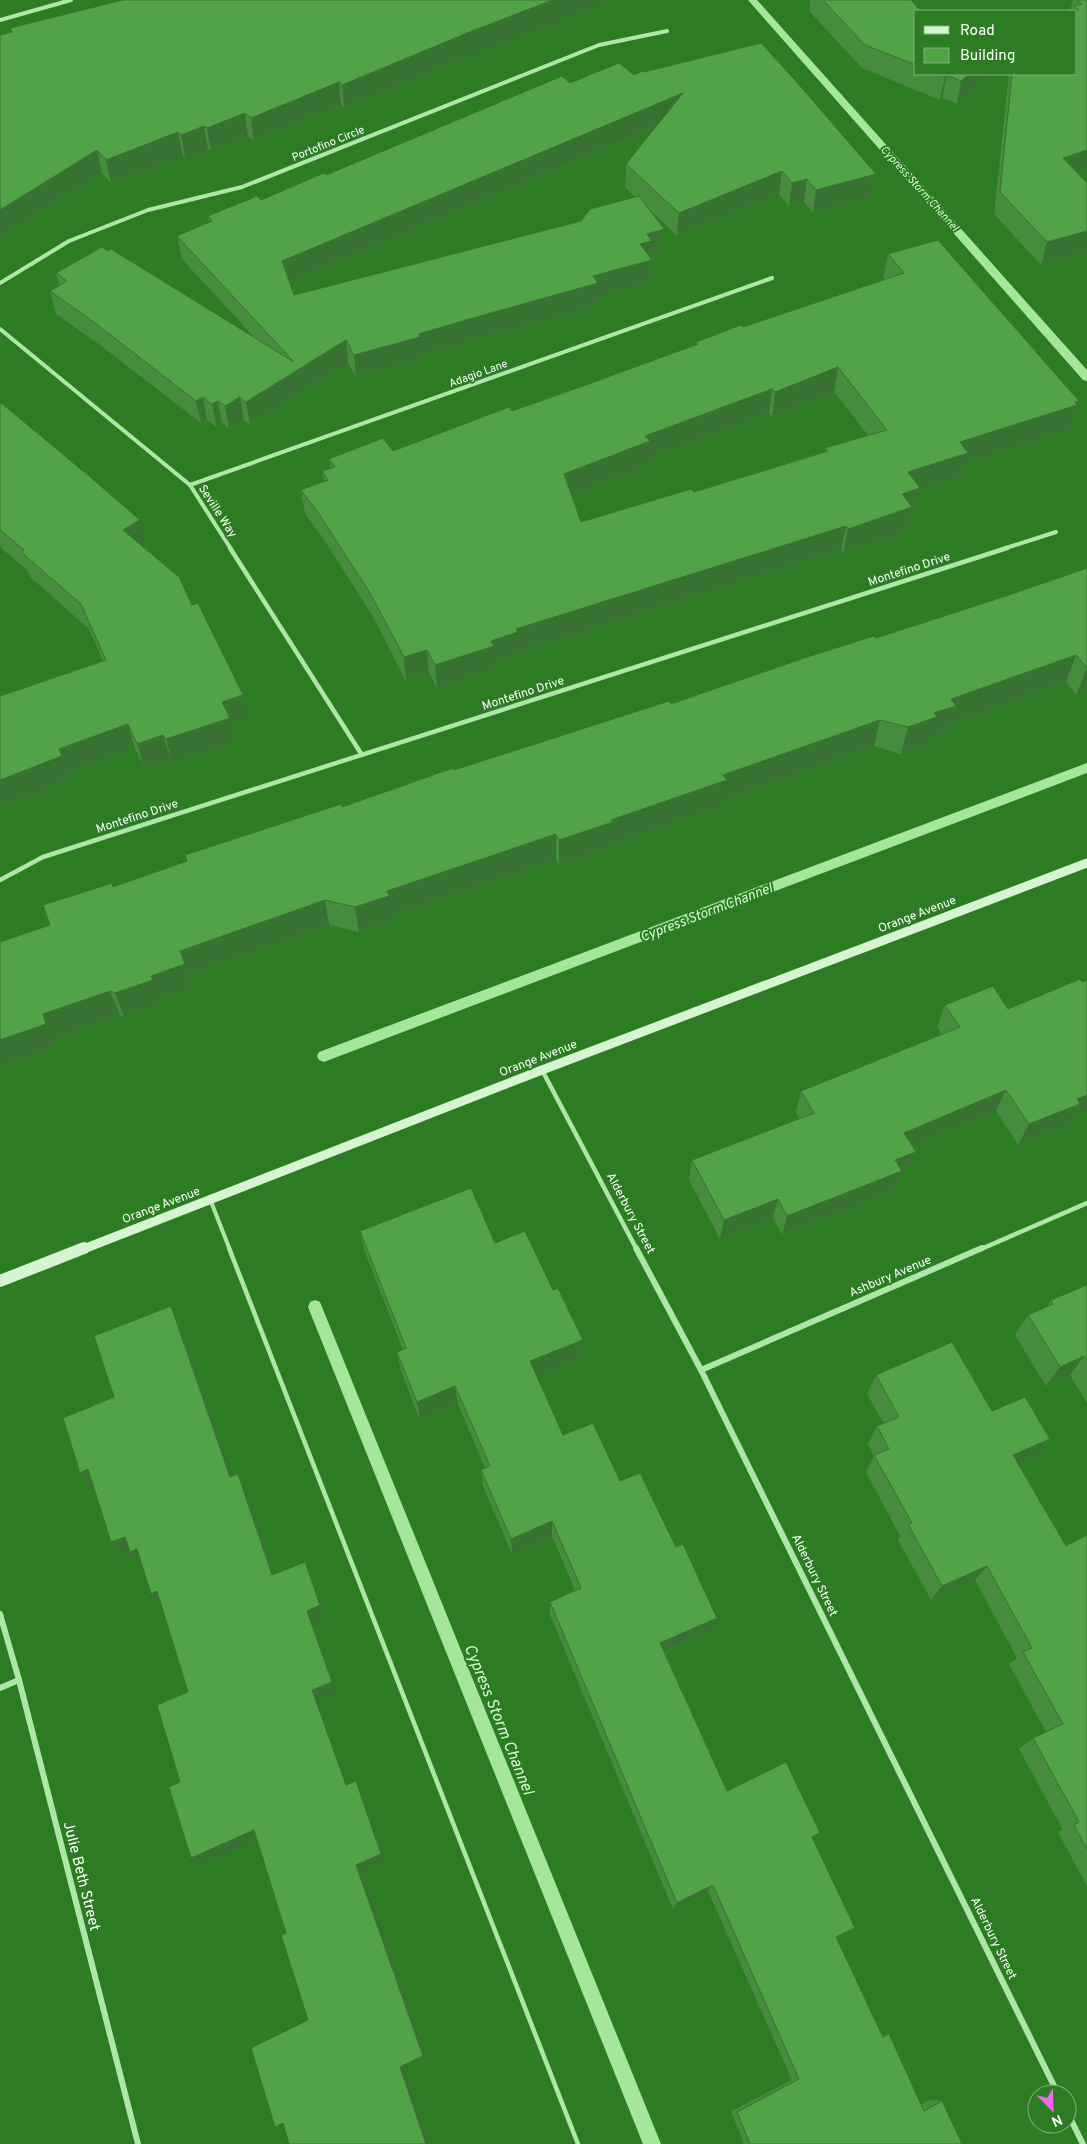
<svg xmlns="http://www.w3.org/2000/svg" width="1087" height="2144" viewBox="0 0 1087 2144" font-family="Overpass,sans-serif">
  <rect width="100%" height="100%" fill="#2d7c24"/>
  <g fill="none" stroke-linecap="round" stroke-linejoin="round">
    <g fill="#a6e69c" fill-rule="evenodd">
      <polygon points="748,0 757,0 1087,370 1087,381 1083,380"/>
      <polygon points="1087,763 1087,773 329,1060 324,1062 319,1060 317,1056 319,1052"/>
      <polygon points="315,1300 320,1302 322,1307 661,2144 643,2144 308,1307 310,1302"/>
    </g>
    <polyline stroke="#afe5a8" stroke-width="4" points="210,1199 230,1250"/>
    <polyline stroke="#afe5a8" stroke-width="4.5" points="229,1248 578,2144"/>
    <g stroke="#afe5a8" stroke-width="4">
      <polyline points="0,20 71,0"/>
      <polyline points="0,283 69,241 148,210 242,187 599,45 667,31"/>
      <polyline points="0,329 190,485 231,549"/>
      <polyline points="190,485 772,278"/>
      <polyline points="1003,549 1056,532"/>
    </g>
    <g stroke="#afe5a8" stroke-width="4.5">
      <polyline points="230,548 362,755"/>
      <polyline points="0,880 43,857 1007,548"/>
      <polyline points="542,1070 637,1250"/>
      <polyline points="979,1250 1087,1203"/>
    </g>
    <g stroke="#afe5a8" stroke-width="6">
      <polyline points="636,1248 701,1370 1058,2094"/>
      <polyline points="701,1370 982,1248"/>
      <polyline points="0,1614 19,1680 138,2144"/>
      <polyline points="0,1688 19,1680"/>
      <polyline points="1067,2112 1083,2144"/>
    </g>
    <polyline stroke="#d5f5d1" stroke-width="9" points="81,1250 542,1070 1087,863"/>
    <polyline stroke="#d5f5d1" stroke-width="12" points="0,1281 84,1248"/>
  </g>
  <g fill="#478b3e" fill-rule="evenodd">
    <polygon points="810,0 911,0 916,11 916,74 990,74 957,104 942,98 940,100 862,68 809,11"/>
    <polygon points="1073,0 1087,0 1078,174 1087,183 1087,252 1041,265 994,214 1009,74 1076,74 1070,11"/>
    <polygon points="10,28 472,55 344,108 341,105 254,141 248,136 211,151 208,149 185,158 183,156 111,183 102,173 0,237 0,35 11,32"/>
    <path d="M 634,75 L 872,197 L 813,213 L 804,202 L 789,206 L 779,194 L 677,236 L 651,211 L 664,229 L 662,252 L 651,255 L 651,259 L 652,260 L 651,283 L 598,298 L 598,306 L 467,342 L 421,356 L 422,359 L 356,377 L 348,363 L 250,424 L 244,420 L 229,429 L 222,423 L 217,427 L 207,420 L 201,423 L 100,345 L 56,314 L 50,291 L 59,285 L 56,273 L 254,337 L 182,259 L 177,236 L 209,222 L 208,216 L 261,200 L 570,83 ZM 656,127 L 626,164 L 625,187 L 635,197 L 581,221 L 294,295 L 290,282 Z"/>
    <path d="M 888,254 L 1079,401 L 1070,430 L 966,463 L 962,477 L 919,491 L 914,512 L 911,513 L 907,532 L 843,553 L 841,550 L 518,652 L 518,655 L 494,663 L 495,669 L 437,688 L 429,673 L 406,681 L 373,617 L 323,538 L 305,514 L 301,490 L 324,481 L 322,471 L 330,469 L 329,459 L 393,451 L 512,411 L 583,386 L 696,345 L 696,342 L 743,327 L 884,280 L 883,279 ZM 834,392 L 868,435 L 825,448 L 825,451 L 694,492 L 581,522 L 572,496 L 648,465 L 649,459 L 769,413 L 772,417 Z"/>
    <polygon points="0,402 146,545 143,547 248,719 231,724 235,742 172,763 170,758 144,767 135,748 68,772 71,779 0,807 0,696 103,661 89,629 30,577 28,571 1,548 0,545"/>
    <polygon points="1087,568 1087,691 1076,695 1066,682 950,724 948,732 931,738 929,744 901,754 874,746 724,800 723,806 611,845 611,847 559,865 556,859 391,916 392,921 359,932 329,925 188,975 192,988 159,999 161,1004 124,1017 120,1015 54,1038 57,1047 0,1067 50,925 113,887 187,862 185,855 342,807 454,770 671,704 1006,596"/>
    <polygon points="945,1005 1073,1117 1069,1125 1018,1145 996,1111 913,1146 916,1152 908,1172 901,1175 894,1191 782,1235 773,1218 720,1239 689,1180 692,1160 800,1119 796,1112 801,1091 942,1035 937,1027"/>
    <polygon points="360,1231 495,1243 553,1290 583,1340 582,1359 537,1377 563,1435 620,1481 676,1547 717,1618 712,1631 665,1652 727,1791 820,1833 813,1839 836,1937 882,2035 889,2034 921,2105 929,2100 942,2101 962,2144 744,2144 731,2111 792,2080 708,1891 673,1909 550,1615 550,1602 575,1590 552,1536 512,1554 483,1486 481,1470 485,1468 458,1404 420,1420 401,1371 397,1352 403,1350 365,1252"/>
    <polygon points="1087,1285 1087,1403 1070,1375 1046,1386 1015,1335 1028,1315 1047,1307 1051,1300"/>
    <polygon points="876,1375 992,1411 1036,1456 1018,1464 1066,1546 1087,1535 1087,1886 1058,1832 1063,1830 1019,1749 1033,1738 1046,1732 1009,1664 1017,1658 975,1580 931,1600 898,1540 900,1536 866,1472 874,1456 868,1444 877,1426 884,1424 867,1394"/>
  </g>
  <g fill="#397132">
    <polygon points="553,0 611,0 472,55 344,108 342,85 472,31"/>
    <polygon points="969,74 990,74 957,104 961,81"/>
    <polygon points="947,75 942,98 940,100 945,77"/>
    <polygon points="339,82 341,105 254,141 251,118"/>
    <polygon points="683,93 681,116 285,284 282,261"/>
    <polygon points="245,113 248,136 211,151 207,128"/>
    <polygon points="204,126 208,149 185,158 181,135"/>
    <polygon points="178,132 183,156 111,183 106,160"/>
    <polygon points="97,150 102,173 0,237 0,210"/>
    <polygon points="1087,150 1087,171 1057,181 1063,158"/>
    <polygon points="782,171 779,194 677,236 679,213"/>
    <polygon points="876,174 872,197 813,213 816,190"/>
    <polygon points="807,179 804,202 789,206 792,183"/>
    <polygon points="664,229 662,252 651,255 651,260 652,260 651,283 598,298 598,306 467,342 421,356 422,359 356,377 354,355 593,276 640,244 647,234"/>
    <polygon points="1087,231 1087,252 1041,265 1047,242"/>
    <polygon points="346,340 348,363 250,424 246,402"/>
    <polygon points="838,367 834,392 772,417 775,392"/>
    <polygon points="772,389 769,413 649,459 648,465 564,499 564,474 645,436"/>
    <polygon points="203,397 207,420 201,423 196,401"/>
    <polygon points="240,397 244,420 229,429 225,406"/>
    <polygon points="218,401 222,423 217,427 212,404"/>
    <polygon points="1079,401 1070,430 966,463 962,477 919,491 914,512 911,513 907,532 843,553 848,529 908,472 960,442"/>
    <polygon points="140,520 146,545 130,555 123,530"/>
    <polygon points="846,526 841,550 518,652 518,655 494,663 495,669 437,688 435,665 516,629"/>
    <polygon points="427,650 429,673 406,681 404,657"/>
    <polygon points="1076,655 1066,682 950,724 948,732 931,738 929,744 901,754 908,727 934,713 951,699"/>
    <polygon points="1087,668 1087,691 1076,695"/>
    <polygon points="243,695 248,719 231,724 235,742 172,763 166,739 222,702"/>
    <polygon points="880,720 874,746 724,800 723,806 611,845 611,847 559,865 559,840 723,775"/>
    <polygon points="128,724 135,748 68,772 71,779 0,807 0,780 59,749"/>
    <polygon points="163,735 170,758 144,767 137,744"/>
    <polygon points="556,834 556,859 391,916 392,921 359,932 355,907 387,891"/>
    <polygon points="325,900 329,925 188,975 192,988 159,999 161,1004 124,1017 115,993 151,976 180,951"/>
    <polygon points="110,991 120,1015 54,1038 57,1047 0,1067 0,1040 43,1014"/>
    <polygon points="1006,1090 996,1111 897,1153 904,1133"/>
    <polygon points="1087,1095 1087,1111 1073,1117 1069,1125 1018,1145 1029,1124 1077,1099"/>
    <polygon points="916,1152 908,1172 901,1175 894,1191 782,1235 787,1216 895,1160"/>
    <polygon points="778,1199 773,1218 720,1239 724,1220"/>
    <polygon points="171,1306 180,1326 239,1494 230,1477"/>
    <polygon points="583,1340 582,1359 530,1380 530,1361"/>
    <polygon points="1084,1356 1070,1375 1046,1386 1060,1367"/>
    <polygon points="455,1386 458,1404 420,1420 417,1402"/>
    <polygon points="1050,1439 1036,1456 1000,1472 1013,1455"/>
    <polygon points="88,1469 100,1486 93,1489 80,1473"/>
    <polygon points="238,1474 246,1491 280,1589 272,1575"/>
    <polygon points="552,1521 552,1536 512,1554 511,1539"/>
    <polygon points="125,1537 137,1549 148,1564 141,1567 131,1554 123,1557 111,1542"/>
    <polygon points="305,1562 311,1576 326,1619 313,1624 338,1693 318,1702 351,1794 346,1785 312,1690"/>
    <polygon points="987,1566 975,1580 931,1600 942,1586"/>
    <polygon points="157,1591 162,1608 151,1594"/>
    <polygon points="717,1618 712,1631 657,1655 660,1643"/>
    <polygon points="356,1781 361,1790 386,1861 362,1871 427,2057 405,2067 431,2144 426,2144 400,2067 356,1865"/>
    <polygon points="254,1830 262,1838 201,1865 191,1858"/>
    <polygon points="820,1833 812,1840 812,1837"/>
    <polygon points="713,1885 708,1891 673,1909 677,1903"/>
    <polygon points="291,2122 283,2126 275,2127 283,2123"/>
    <polygon points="454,2140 455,2144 452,2144 451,2142"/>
  </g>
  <g fill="#52a248" stroke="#397132" fill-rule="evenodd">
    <polygon points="123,0 553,0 472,31 342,85 339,82 251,118 245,113 207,128 204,126 181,135 178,132 106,160 97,150 0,210 0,35 12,32 10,28"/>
    <polygon points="823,0 911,0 918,8 927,11 916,11 916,65 865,45"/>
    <polygon points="1078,0 1087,0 1087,150 1063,158 1087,183 1087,231 1047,242 1000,192 1012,74 1076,74 1076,11 1072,11 1078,10 1074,6 1082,4"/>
    <polygon points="761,43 795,80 876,174 816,190 807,179 792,183 782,171 679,213 626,164 683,93 282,261 294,295 581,221 590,209 639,196 664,229 647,234 652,241 640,244 652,260 593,276 598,283 466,320 419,334 420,337 354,355 346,340 246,402 240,397 225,406 218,401 212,404 203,397 196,401 95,323 50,291 67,281 56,273 102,247 108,251 111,249 294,362 177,236 212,221 208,216 257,196 261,200 324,173 326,175 562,76 570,83 619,63 634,75 643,71 644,72"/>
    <polygon points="937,74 969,74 961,81 947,75 945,77"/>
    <path d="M 938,240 L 1079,401 L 1075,402 L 1077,405 L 960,442 L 968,453 L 908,472 L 920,488 L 902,494 L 912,507 L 848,529 L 846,526 L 516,629 L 518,632 L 491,641 L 494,646 L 435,665 L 427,650 L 404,657 L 370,593 L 319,514 L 301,490 L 328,480 L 322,471 L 335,467 L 329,459 L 383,438 L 393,451 L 509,407 L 512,411 L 583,386 L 698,344 L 696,342 L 741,325 L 743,327 L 904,273 L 888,254 ZM 838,367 L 887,430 L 825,448 L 828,451 L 809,457 L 694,492 L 691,489 L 581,522 L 564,474 L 650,441 L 645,436 L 772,389 L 775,392 Z"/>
    <polygon points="0,402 89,476 140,520 123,530 179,577 192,605 198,603 243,695 222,702 230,718 166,739 163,735 137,744 128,724 59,749 62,756 0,780 0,696 106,660 81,604 21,552 24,550 0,530"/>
    <polygon points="1087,568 1087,668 1076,655 951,699 956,706 934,713 937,717 908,727 880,720 723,775 727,780 611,820 613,822 559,840 556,834 387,891 389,896 355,907 325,900 180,951 185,964 151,976 153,980 115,993 110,991 43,1014 46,1024 0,1040 0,942 50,925 43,905 112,883 113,887 187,861 185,855 341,804 342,807 453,768 454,770 669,701 671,704 807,657 874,636 876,638 1006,596"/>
    <polygon points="1080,979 1082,982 1087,980 1087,1095 1077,1099 1080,1104 1029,1124 1006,1090 904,1133 916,1152 895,1160 902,1171 787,1216 778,1199 724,1220 692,1160 814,1113 801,1091 960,1027 945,1005 993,986 1008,1009"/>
    <polygon points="471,1188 495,1243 525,1231 553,1290 558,1288 583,1340 530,1361 563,1435 593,1423 620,1481 640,1473 676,1547 683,1544 717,1618 660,1643 727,1791 786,1762 820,1833 812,1837 855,1928 836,1937 883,2037 889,2034 924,2111 942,2101 962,2144 750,2144 737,2112 799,2079 713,1885 677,1903 550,1602 581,1588 552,1521 511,1539 481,1470 490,1466 455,1386 417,1402 397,1352 406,1348 360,1231"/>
    <polygon points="1087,1285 1087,1360 1084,1356 1060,1367 1028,1315 1053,1304 1051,1300"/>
    <polygon points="171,1306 230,1477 238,1474 272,1575 305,1562 320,1605 307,1611 332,1682 312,1690 346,1785 356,1781 381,1854 356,1865 423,2056 400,2067 426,2144 289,2144 283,2123 275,2127 251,2048 308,2020 281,1935 286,1933 254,1830 191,1858 169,1787 180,1782 157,1705 188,1692 157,1591 151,1594 137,1549 130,1552 125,1537 111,1542 88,1469 80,1473 63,1418 114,1397 94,1336"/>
    <polygon points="952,1342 992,1411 1025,1397 1050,1439 1013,1455 1066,1546 1087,1535 1087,1849 1074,1825 1079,1822 1033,1738 1063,1724 1023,1652 1032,1648 987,1566 942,1586 908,1524 912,1523 874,1455 889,1449 877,1426 899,1417 876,1375"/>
  </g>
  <g text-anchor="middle" stroke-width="4" stroke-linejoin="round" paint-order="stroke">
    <g font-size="11" fill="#fff" stroke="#2d7c24">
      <text transform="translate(328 143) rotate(-22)" y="4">Portofino Circle</text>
      <text transform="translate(478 373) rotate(-20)" y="4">Adagio Lane</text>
    </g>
    <g font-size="11" font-style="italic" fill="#dcf6d9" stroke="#2d7c24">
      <text transform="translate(920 188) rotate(48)" y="4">Cypress Storm Channel</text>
    </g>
    <g font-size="12" fill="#fff" stroke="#2d7c24">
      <text transform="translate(218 511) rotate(57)" y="4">Seville Way</text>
      <text transform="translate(909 569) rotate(-18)" y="4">Montefino Drive</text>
      <text transform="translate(523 693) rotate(-18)" y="4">Montefino Drive</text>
      <text transform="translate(137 816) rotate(-18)" y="4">Montefino Drive</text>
      <text transform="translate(917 914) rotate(-21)" y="4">Orange Avenue</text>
      <text transform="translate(538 1058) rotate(-21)" y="4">Orange Avenue</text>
      <text transform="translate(161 1205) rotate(-21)" y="4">Orange Avenue</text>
      <text transform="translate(631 1213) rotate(62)" y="4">Alderbury Street</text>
      <text transform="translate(890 1276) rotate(-23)" y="4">Ashbury Avenue</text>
      <text transform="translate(815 1575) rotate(64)" y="4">Alderbury Street</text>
      <text transform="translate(994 1938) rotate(64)" y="4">Alderbury Street</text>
    </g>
    <g font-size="14" font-style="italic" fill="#dcf6d9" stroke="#2d7c24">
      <text transform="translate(706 912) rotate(-21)" y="5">Cypress Storm Channel</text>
    </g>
    <g font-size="15" fill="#fff" stroke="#2d7c24">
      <text transform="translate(82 1876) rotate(76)" y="5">Julie Beth Street</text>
    </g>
    <g font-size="16" font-style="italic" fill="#dcf6d9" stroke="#2d7c24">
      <text transform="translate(500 1719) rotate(68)" y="6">Cypress Storm Channel</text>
    </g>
  </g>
  <rect x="914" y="10" width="162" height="65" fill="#2d7c24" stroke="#81b07c"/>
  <rect x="924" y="26" width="25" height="8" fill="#d5f5d1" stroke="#81b07c"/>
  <text x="960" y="35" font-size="15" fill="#ffffff">Road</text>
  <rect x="924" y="48" width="25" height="15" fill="#52a248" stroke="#81b07c"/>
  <text x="960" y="60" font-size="15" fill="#ffffff">Building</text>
  <g transform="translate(1052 2109) rotate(157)"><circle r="24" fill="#2d7c24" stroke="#81b07c"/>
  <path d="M0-4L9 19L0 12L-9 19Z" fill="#ef6ce9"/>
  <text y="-8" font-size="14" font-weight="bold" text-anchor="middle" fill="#ffffff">N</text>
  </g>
</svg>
